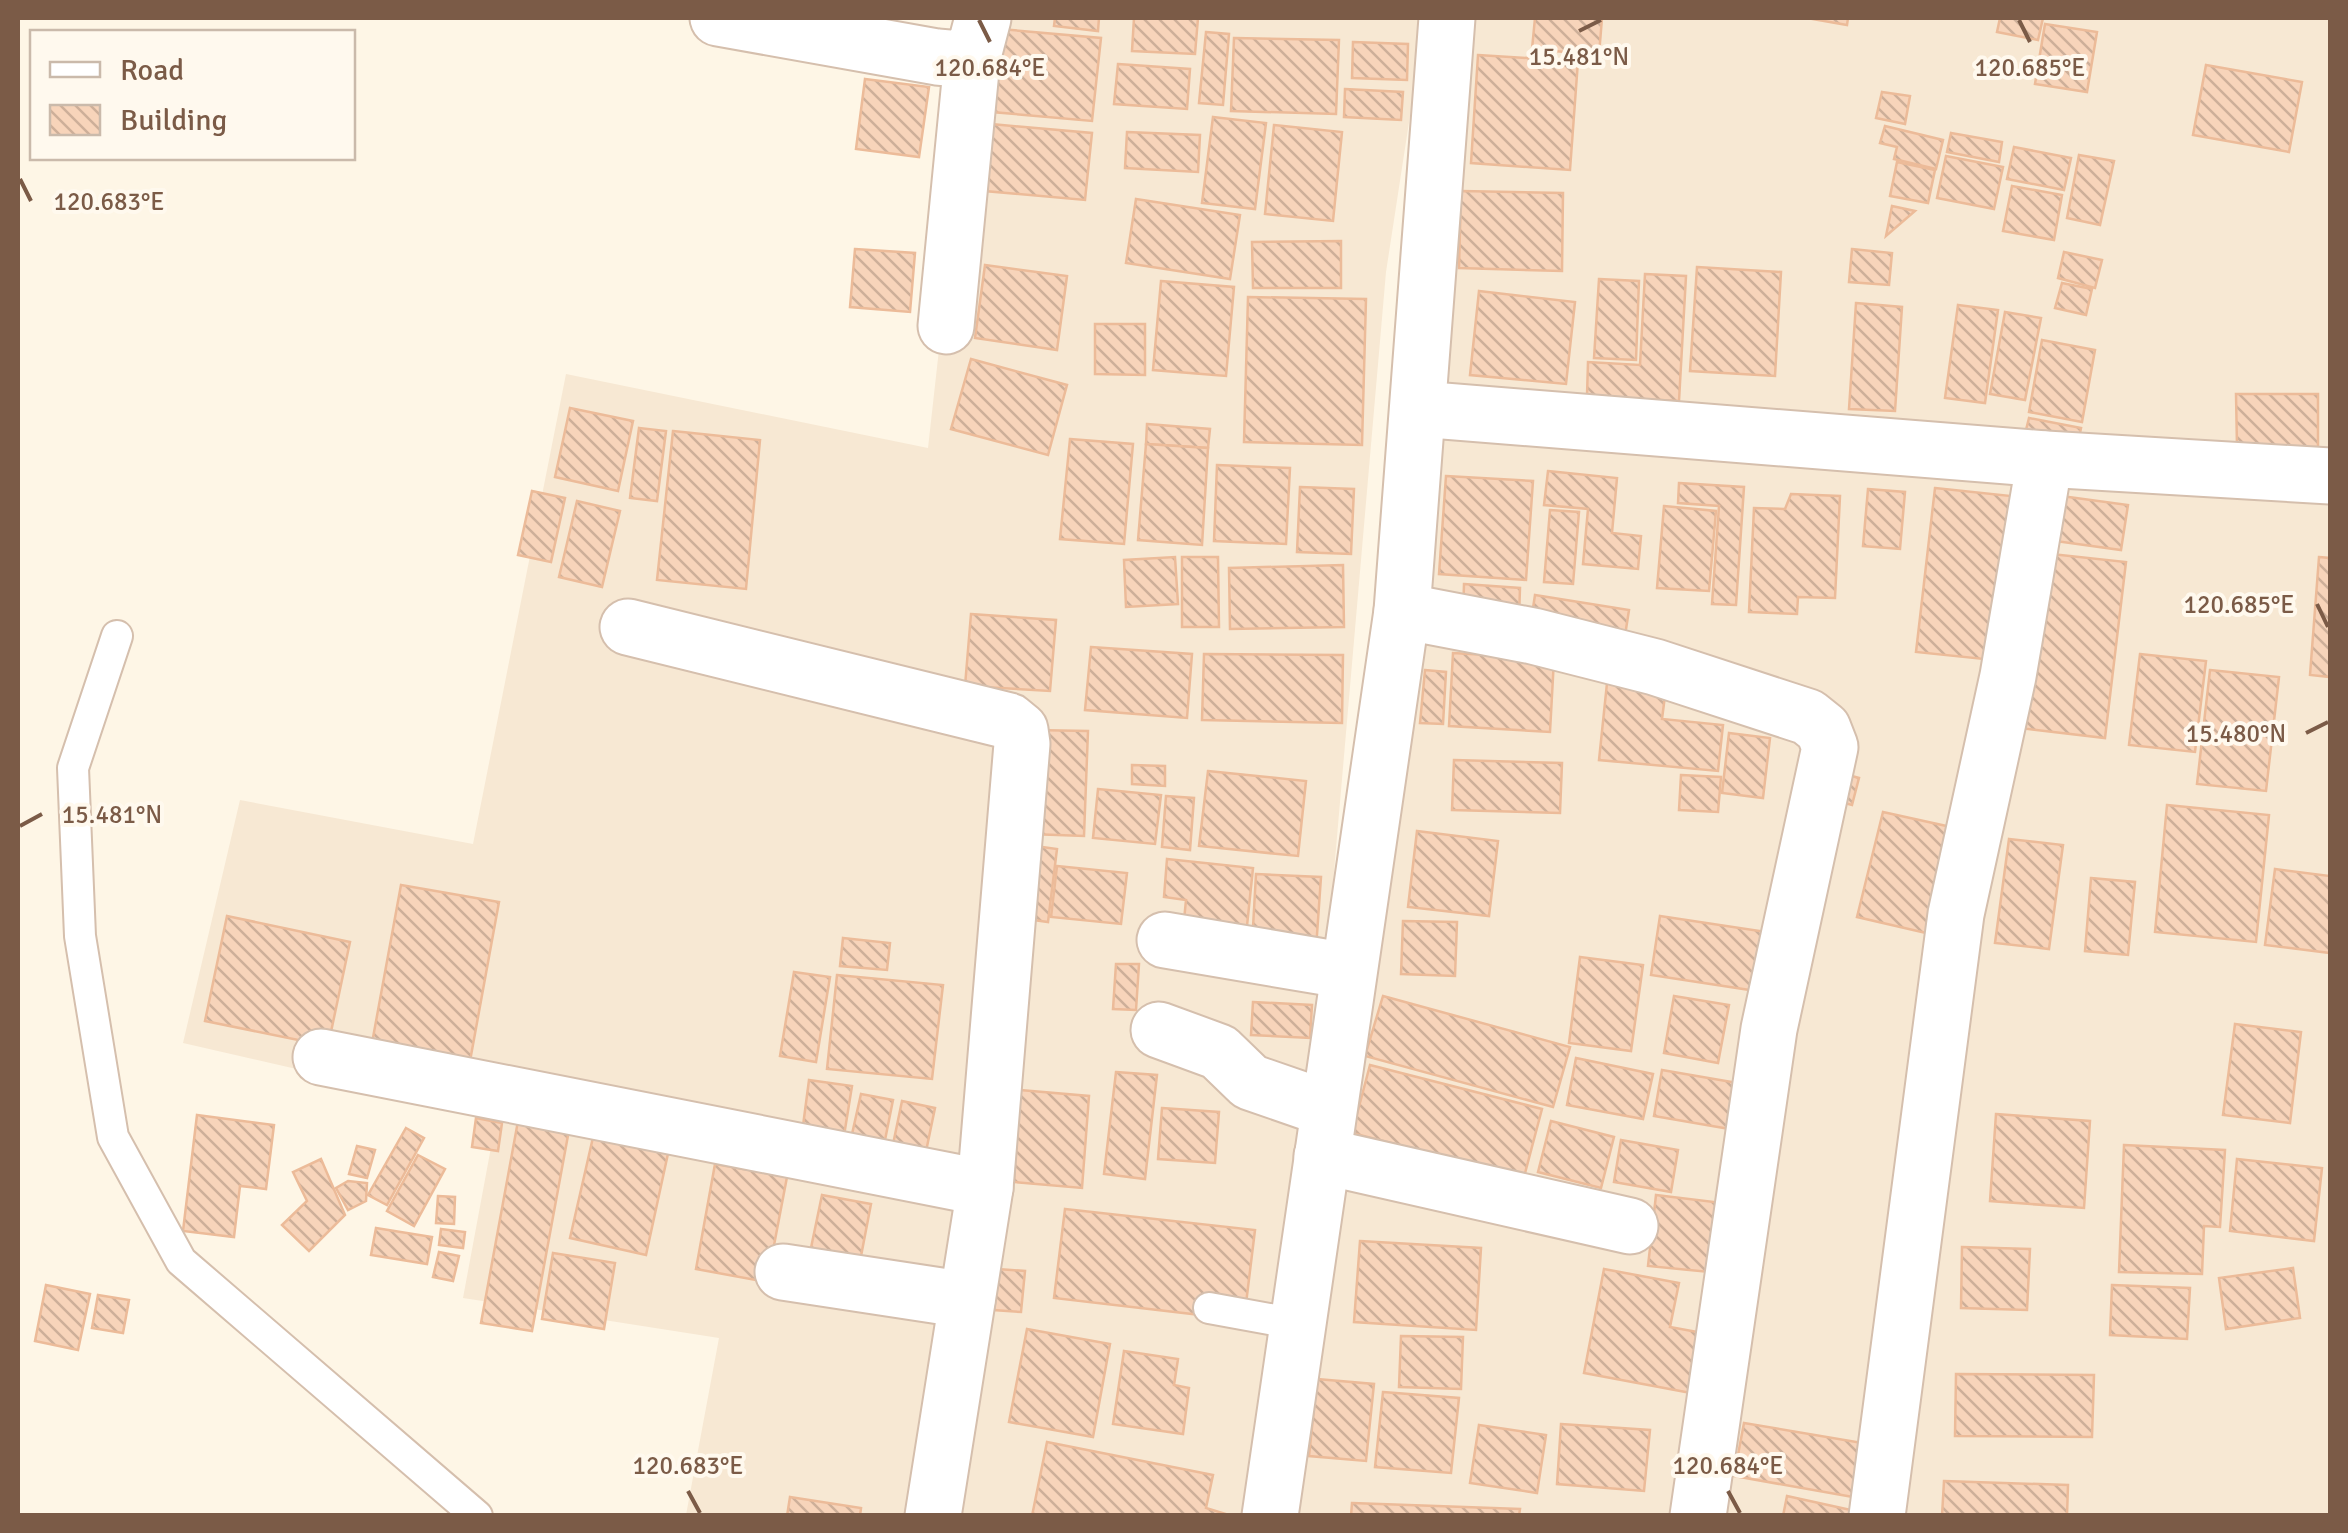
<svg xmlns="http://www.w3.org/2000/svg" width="2348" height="1533" viewBox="0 0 2348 1533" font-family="Signika,sans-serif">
  <defs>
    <pattern id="building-back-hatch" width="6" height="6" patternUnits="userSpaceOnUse" patternTransform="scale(2.5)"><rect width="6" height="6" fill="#f7d4ba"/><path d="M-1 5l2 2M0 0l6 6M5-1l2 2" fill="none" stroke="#cdaf99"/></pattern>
  </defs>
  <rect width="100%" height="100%" fill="#fef6e6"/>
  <g fill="#f7e8d3">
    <polygon points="976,18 1425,18 1386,272 1323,998 1243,1515 686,1515 719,1338 463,1298 497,1115 183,1043 240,800 473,844 566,374 928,448"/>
    <polygon points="1465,18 2330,18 2330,1515 1292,1516"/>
  </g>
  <g fill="url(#building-back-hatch)" stroke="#ecbb99" stroke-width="2.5">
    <polygon points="1055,18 1099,18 1098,31 1054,26"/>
    <polygon points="1134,18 1198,18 1195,54 1132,51"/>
    <polygon points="1535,18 1602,18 1599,55 1532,49"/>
    <polygon points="1807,18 1848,18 1847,25"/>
    <polygon points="2000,18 2043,18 2038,40 1997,32"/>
    <polygon points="2045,24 2097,32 2087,92 2035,84"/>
    <polygon points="1000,29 1101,38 1092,121 992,112"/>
    <polygon points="1206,32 1229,34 1223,105 1199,103"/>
    <polygon points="1234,38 1339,40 1336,114 1231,111"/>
    <polygon points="1353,42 1408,44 1407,80 1352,78"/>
    <polygon points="1478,55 1578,61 1570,170 1471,163"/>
    <polygon points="1118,64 1190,69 1187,109 1114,104"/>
    <polygon points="2206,65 2302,82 2289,152 2193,135"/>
    <polygon points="865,79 929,87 919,157 856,149"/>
    <polygon points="1345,89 1403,92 1401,120 1344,117"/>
    <polygon points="1882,92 1910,96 1905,124 1876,118"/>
    <polygon points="1213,117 1266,123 1255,209 1202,203"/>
    <polygon points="991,124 1092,133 1085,200 985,191"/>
    <polygon points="1274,125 1342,132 1333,221 1265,214"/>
    <polygon points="1885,126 1943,140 1936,169 1894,159 1897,147 1880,143"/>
    <polygon points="1127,132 1200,135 1198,172 1125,168"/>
    <polygon points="1951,133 2002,142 1999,162 1947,152"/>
    <polygon points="2014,147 2071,158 2064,190 2007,179"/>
    <polygon points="2079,155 2114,161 2100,225 2067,218"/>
    <polygon points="1946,156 2003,167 1994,209 1937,198"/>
    <polygon points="1897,162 1935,170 1928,203 1890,196"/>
    <polygon points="2012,186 2062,195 2054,240 2003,231"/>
    <polygon points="1461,191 1563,193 1562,271 1459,268"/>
    <polygon points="1136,199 1240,215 1230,279 1126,263"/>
    <polygon points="1892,206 1915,211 1886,236"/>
    <polygon points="1341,241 1341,288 1253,288 1252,242"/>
    <polygon points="855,249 915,253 910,312 850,307"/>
    <polygon points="1852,249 1892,253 1889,285 1849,282"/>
    <polygon points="2064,252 2102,260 2095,288 2058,278"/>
    <polygon points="985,265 1067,276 1057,350 975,338"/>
    <polygon points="1697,267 1781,272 1775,376 1690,371"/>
    <polygon points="1645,274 1686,276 1679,401 1587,396 1588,362 1640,365"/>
    <polygon points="1599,279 1639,281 1636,360 1594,358"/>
    <polygon points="1161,281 1234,287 1226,376 1153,370"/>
    <polygon points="2062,283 2092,289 2086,315 2055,308"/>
    <polygon points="1479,291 1575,302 1566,384 1470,375"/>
    <polygon points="1248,297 1366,299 1362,445 1244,442"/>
    <polygon points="1856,303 1902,307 1895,411 1849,409"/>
    <polygon points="1958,305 1998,310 1985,403 1945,398"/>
    <polygon points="2005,312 2041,318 2025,400 1990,394"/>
    <polygon points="1095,324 1145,324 1145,375 1095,374"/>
    <polygon points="2042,340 2095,350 2082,422 2029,412"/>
    <polygon points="971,359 1067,385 1048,455 951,429"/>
    <polygon points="2236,394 2318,394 2318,447 2237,447"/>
    <polygon points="570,408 633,421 618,491 555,477"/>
    <polygon points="2029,418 2081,428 2077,448 2024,438"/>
    <polygon points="1147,424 1210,429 1208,448 1146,444"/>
    <polygon points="639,428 666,431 657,501 630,498"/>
    <polygon points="673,431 760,440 746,589 657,580"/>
    <polygon points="1070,439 1133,444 1124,544 1060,539"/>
    <polygon points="1146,444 1208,448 1202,545 1138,540"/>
    <polygon points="1217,465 1290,468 1286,544 1214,541"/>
    <polygon points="1548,471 1617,478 1612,533 1641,536 1638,569 1583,564 1588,509 1544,505"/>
    <polygon points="1446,476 1533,481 1526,580 1439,574"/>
    <polygon points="1679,483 1744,487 1736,605 1712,604 1719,506 1678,503"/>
    <polygon points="1300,487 1354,489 1351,554 1297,552"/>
    <polygon points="1935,488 2011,496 1993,660 1916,652"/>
    <polygon points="1868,489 1905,492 1900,549 1863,546"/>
    <polygon points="532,491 565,498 551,562 518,555"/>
    <polygon points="1791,494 1840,496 1835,598 1798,597 1797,614 1749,612 1754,508 1785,509"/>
    <polygon points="2054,495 2128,505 2121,550 2048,540"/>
    <polygon points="577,501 620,511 602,587 559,577"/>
    <polygon points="1664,506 1716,511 1709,591 1657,588"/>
    <polygon points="1550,510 1579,512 1573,584 1544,582"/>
    <polygon points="2042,553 2126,562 2105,738 2020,728"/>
    <polygon points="1175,557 1178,604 1126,607 1124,560"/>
    <polygon points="1182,557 1218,557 1219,627 1182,627"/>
    <polygon points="2319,557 2330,558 2330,677 2310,675"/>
    <polygon points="1343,565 1344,627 1230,629 1229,568"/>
    <polygon points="1464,584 1520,588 1519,618 1463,615"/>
    <polygon points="1535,595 1629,610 1624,642 1530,628"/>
    <polygon points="971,614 1056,620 1050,691 965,686"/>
    <polygon points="1091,647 1192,654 1187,718 1085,710"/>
    <polygon points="1453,653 1554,659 1550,732 1449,726"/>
    <polygon points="1204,654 1343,655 1342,723 1202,720"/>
    <polygon points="2140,654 2206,661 2195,752 2129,745"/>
    <polygon points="1425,670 1446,672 1443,724 1420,723"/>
    <polygon points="2210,670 2279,677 2266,791 2197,784"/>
    <polygon points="1607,683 1666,688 1662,719 1723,725 1718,771 1599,760"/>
    <polygon points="1034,730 1088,731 1084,836 1030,834"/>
    <polygon points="1729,733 1770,738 1763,798 1722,793"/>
    <polygon points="1454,760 1562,763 1560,813 1452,810"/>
    <polygon points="1132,765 1165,766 1165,786 1132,784"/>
    <polygon points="1208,771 1306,781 1298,856 1199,846"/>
    <polygon points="1837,772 1859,778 1852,805 1830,799"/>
    <polygon points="1681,775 1721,777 1718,812 1679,810"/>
    <polygon points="1098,789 1161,795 1155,844 1093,838"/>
    <polygon points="1166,796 1194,798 1190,850 1162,847"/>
    <polygon points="2167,805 2269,815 2256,942 2155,932"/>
    <polygon points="1883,812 1951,827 1926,933 1857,917"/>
    <polygon points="1417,831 1498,841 1489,916 1408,907"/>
    <polygon points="2009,839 2063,845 2049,949 1995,943"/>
    <polygon points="1028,845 1057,849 1048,922 1019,918"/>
    <polygon points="1167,859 1253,868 1247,926 1184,920 1186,900 1164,897"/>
    <polygon points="1057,866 1127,873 1121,924 1051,917"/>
    <polygon points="2275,869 2330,876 2330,953 2265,945"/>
    <polygon points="1256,874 1321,877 1316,949 1252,945"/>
    <polygon points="2091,878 2135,882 2128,955 2085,951"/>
    <polygon points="401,885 499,902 468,1072 370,1054"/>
    <polygon points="227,916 350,942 328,1046 205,1021"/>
    <polygon points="1660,916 1773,933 1763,992 1651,975"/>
    <polygon points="1403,921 1457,922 1455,976 1401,974"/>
    <polygon points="843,938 890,943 887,970 840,966"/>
    <polygon points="1580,957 1643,965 1631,1051 1569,1043"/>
    <polygon points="1116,964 1139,964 1136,1010 1113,1009"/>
    <polygon points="794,972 830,977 816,1062 780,1056"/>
    <polygon points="837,975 943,985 932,1079 827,1069"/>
    <polygon points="1383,996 1570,1047 1553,1107 1365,1056"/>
    <polygon points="1674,996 1729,1005 1718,1063 1664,1053"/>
    <polygon points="1253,1002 1312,1005 1310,1038 1251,1035"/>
    <polygon points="2235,1024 2301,1032 2290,1123 2223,1115"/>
    <polygon points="1576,1058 1653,1074 1643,1119 1567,1105"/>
    <polygon points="1370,1065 1542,1109 1524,1177 1352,1133"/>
    <polygon points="1662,1070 1755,1086 1747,1132 1654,1116"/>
    <polygon points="1116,1072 1157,1075 1145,1179 1104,1174"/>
    <polygon points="809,1080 852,1086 842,1148 801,1141"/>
    <polygon points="1020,1090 1089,1096 1082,1188 1014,1182"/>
    <polygon points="861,1094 893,1100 883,1150 850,1143"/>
    <polygon points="902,1101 935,1108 924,1161 891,1154"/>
    <polygon points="1162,1108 1219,1112 1215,1163 1158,1159"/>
    <polygon points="1996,1114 2090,1121 2084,1208 1990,1201"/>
    <polygon points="197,1115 274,1125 266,1189 240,1186 234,1237 183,1231"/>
    <polygon points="476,1118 502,1123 498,1151 472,1147"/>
    <polygon points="518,1121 569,1130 532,1331 481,1323"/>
    <polygon points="1551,1121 1614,1137 1601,1188 1538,1172"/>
    <polygon points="406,1128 424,1138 387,1205 368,1195"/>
    <polygon points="594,1133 669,1149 646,1255 570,1238"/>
    <polygon points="1621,1140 1678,1150 1671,1192 1614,1182"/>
    <polygon points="2124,1145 2225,1150 2220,1227 2204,1226 2202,1274 2119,1272"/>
    <polygon points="357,1146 375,1150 367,1178 349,1174"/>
    <polygon points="418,1155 445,1169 414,1226 387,1211"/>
    <polygon points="321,1159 345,1215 309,1251 282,1225 307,1201 293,1172"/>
    <polygon points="2237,1159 2322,1168 2314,1241 2230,1231"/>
    <polygon points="715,1164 787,1177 767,1282 696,1269"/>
    <polygon points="348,1181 367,1183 366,1201 348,1210 336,1188"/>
    <polygon points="822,1195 871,1204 857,1277 807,1267"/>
    <polygon points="1656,1195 1739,1205 1730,1274 1648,1266"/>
    <polygon points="438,1196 455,1197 454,1224 436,1223"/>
    <polygon points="1065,1209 1255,1230 1244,1320 1054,1298"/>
    <polygon points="376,1228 432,1237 427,1264 371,1255"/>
    <polygon points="441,1229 465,1232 463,1248 439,1245"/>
    <polygon points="1360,1241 1481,1248 1476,1330 1354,1322"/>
    <polygon points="1962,1247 2030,1249 2027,1310 1961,1308"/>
    <polygon points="439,1252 459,1256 453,1281 433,1277"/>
    <polygon points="553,1253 615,1263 604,1329 542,1319"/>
    <polygon points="984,1268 1025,1271 1021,1312 979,1309"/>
    <polygon points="2293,1268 2300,1318 2226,1329 2219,1278"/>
    <polygon points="1604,1269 1679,1283 1670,1327 1719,1336 1707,1396 1584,1373"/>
    <polygon points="46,1285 90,1294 78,1350 35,1341"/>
    <polygon points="2112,1285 2190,1288 2187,1339 2110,1335"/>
    <polygon points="98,1295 129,1300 123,1333 92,1328"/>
    <polygon points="1027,1329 1110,1344 1093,1437 1009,1422"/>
    <polygon points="1401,1336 1463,1337 1461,1389 1399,1387"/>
    <polygon points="1124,1351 1178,1359 1174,1385 1189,1388 1183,1434 1113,1424"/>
    <polygon points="1956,1374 2094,1375 2092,1437 1955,1436"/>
    <polygon points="1317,1379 1374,1384 1366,1461 1309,1456"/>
    <polygon points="1383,1392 1459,1398 1451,1473 1375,1467"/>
    <polygon points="1744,1423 1880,1446 1870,1500 1734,1476"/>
    <polygon points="1561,1424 1650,1430 1644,1491 1557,1484"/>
    <polygon points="1479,1425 1546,1435 1537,1493 1470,1483"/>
    <polygon points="1047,1442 1213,1475 1206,1508 1232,1516 1032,1516"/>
    <polygon points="1944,1481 2068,1485 2067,1516 1942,1516"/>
    <polygon points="1787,1496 1869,1514 1783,1516"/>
    <polygon points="790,1497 861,1508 860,1516 787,1516"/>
    <polygon points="1352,1503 1520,1509 1519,1516 1351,1516"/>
  </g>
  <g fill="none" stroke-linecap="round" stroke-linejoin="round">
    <defs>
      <g id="service">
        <polyline points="117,636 73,768 80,936 113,1137 181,1261 477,1516"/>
        <polyline points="1209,1308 1297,1324"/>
      </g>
      <g id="minor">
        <polyline points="718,18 937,57 972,60 983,18"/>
        <polyline points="946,326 972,60"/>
        <polyline points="1419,409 2045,459 2330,476"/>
        <polyline points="1402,611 1533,636 1655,667 1808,717 1823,729 1830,747 1769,1029 1698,1516"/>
        <polyline points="628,627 1009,721 1020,730 1022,744 985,1188 933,1516"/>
        <polyline points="1165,940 1348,971"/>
        <polyline points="1159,1030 1219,1052 1250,1082 1328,1109"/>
        <polyline points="321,1057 985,1188"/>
        <polyline points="1322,1156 1630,1226"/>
        <polyline points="783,1272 967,1300"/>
        <polyline points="1877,1516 1956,914 2008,676 2045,459"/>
      </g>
      <polyline id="tertiary" points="1270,1516 1402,611 1447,18"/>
    </defs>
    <use href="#service" stroke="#d5bfad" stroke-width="34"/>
    <use href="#minor" stroke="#d5bfad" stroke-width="59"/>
    <use href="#tertiary" stroke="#d5bfad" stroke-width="59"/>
    <use href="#service" stroke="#fff" stroke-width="30"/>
    <use href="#minor" stroke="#fff" stroke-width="55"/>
    <use href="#tertiary" stroke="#fff" stroke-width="55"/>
  </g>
  <path fill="none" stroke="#7b5b47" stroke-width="4" d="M 979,20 L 990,42M 2019,20 L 2030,42M 1579,31 L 1601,20M 20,179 L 31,201M 2317,604 L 2328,627M 2306,733 L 2328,722M 20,826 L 42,814M 688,1491 L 700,1513M 1728,1491 L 1740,1513"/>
  <g font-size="25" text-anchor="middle" fill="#7b5b47" stroke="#fff9ee" stroke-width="8" stroke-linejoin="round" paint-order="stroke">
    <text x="1579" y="65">15.481°N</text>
    <text x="990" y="76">120.684°E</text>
    <text x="2030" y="76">120.685°E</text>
    <text x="109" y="210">120.683°E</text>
    <text x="2239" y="613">120.685°E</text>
    <text x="2236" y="742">15.480°N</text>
    <text x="112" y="823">15.481°N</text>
    <text x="688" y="1474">120.683°E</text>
    <text x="1728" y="1474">120.684°E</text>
  </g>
  <rect width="2348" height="1533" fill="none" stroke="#7b5b47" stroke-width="40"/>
  <rect x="30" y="30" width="325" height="130" fill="#fff9ee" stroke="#cabaab" stroke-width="2.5"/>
  <rect x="50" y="62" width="50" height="15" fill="#ffffff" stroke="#cabaab" stroke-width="2.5"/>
  <text x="120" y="80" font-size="30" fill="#7b5b47">Road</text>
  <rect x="50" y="105" width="50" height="30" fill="url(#building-back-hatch)" stroke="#cabaab" stroke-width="2.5"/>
  <text x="120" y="130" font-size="30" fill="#7b5b47">Building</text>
</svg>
